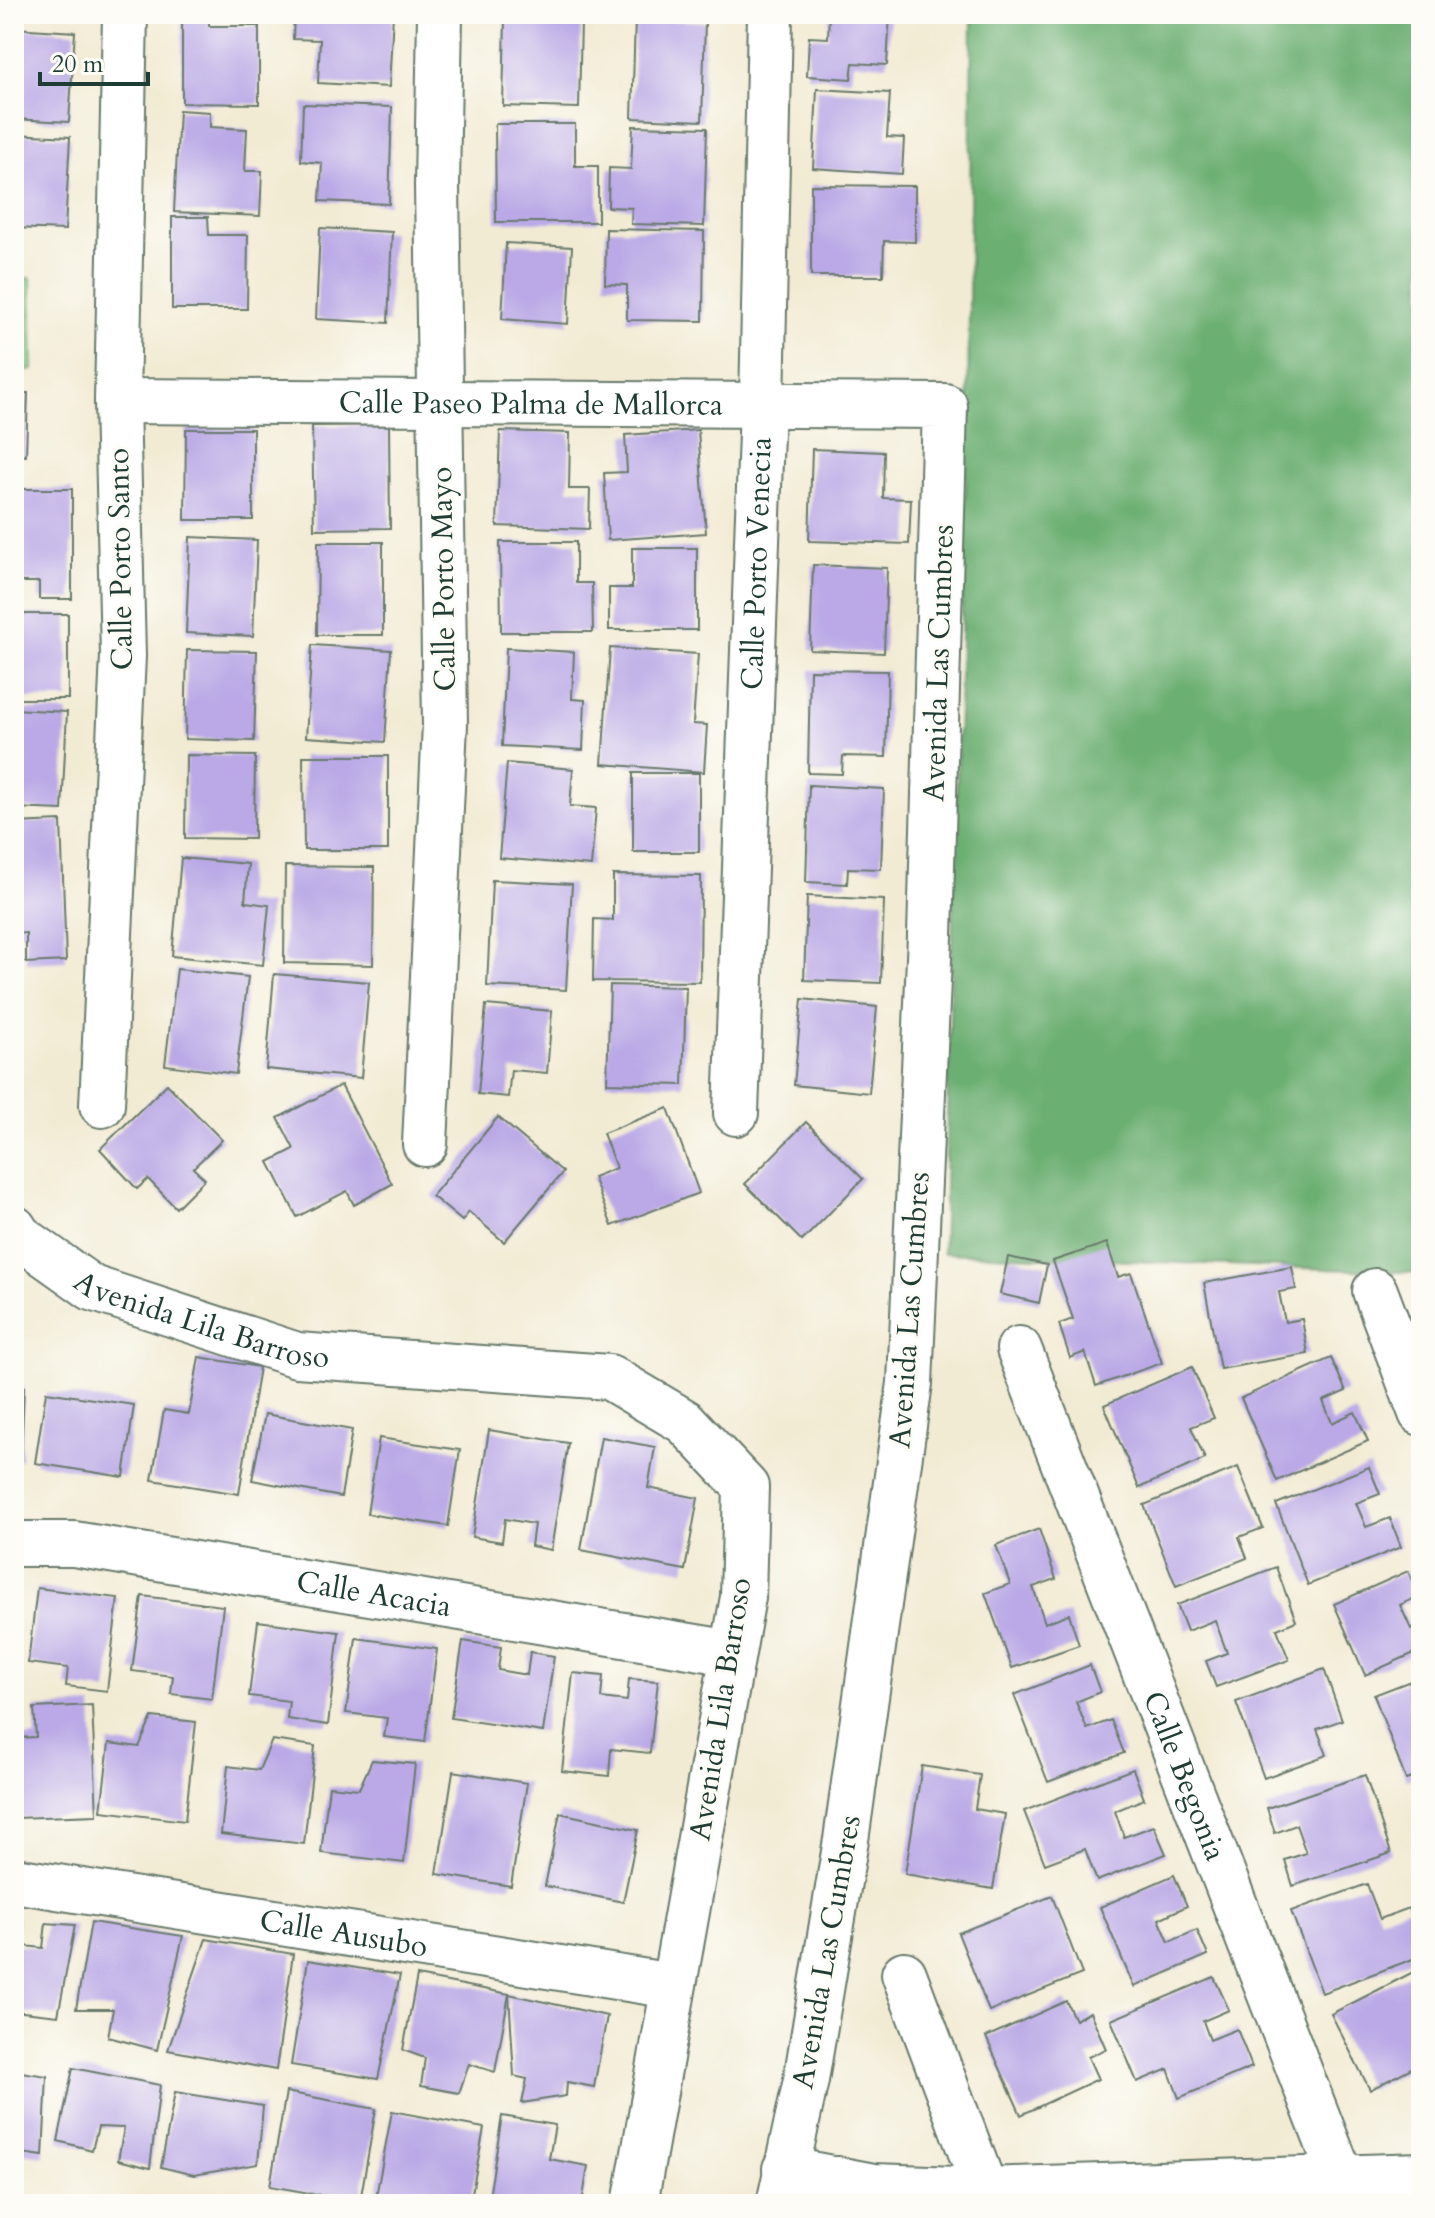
<svg xmlns="http://www.w3.org/2000/svg" width="1435" height="2218" viewBox="0 0 1435 2218" font-family="Cardo,serif">
  <rect width="100%" height="100%" fill="#fdfcf7"/>
  <filter id="ink" filterUnits="userSpaceOnUse"><feTurbulence type="fractalNoise" baseFrequency=".0125" numOctaves="2"/><feDisplacementMap in="SourceGraphic" scale="16" xChannelSelector="R" yChannelSelector="G"/><feConvolveMatrix kernelMatrix="1 2 1 2 8 2 1 2 1" color-interpolation-filters="sRGB"/></filter>
  <filter id="wash" filterUnits="userSpaceOnUse"><feTurbulence type="fractalNoise" baseFrequency=".006" numOctaves="4" result="noise"/><feDisplacementMap in="SourceGraphic" scale="32" xChannelSelector="R" yChannelSelector="G"/><feGaussianBlur stdDeviation="1.8" result="paint"/><feColorMatrix in="noise" values="0 0 0 0 0 0 0 0 0 0 0 0 0 0 0 0 0 1.4 0 .05"/><feComposite in="paint" operator="in"/></filter>
  <g filter="url(#wash)">
    <rect width="100%" height="100%" fill="#f2ebd4"/>
    <polygon fill="#86cb85" stroke="#52845c" stroke-width="2" points="14,278 31,278 33,370 14,370"/>
    <polygon fill="#6caf72" stroke="#467653" stroke-width="2" points="972,14 1421,14 1421,1273 943,1253 968,405"/>
    <g id="blocks">
      <g fill="#baa9e6">
        <polygon points="182,14 209,14 209,26 259,26 259,104 182,103"/>
        <polygon points="294,14 393,14 389,87 318,83 320,40 293,39"/>
        <polygon points="829,14 890,14 887,65 853,63 851,79 807,76 809,37 828,38"/>
        <polygon points="505,18 581,21 579,108 503,106"/>
        <polygon points="635,19 705,22 702,121 632,118"/>
        <polygon points="14,28 75,32 69,122 14,119"/>
        <polygon points="817,89 890,93 887,137 904,138 902,174 813,168"/>
        <polygon points="303,104 392,107 389,204 320,201 322,163 301,161"/>
        <polygon points="179,110 210,112 210,127 247,129 245,171 262,171 260,216 174,212"/>
        <polygon points="495,124 575,124 575,166 598,166 598,222 496,222"/>
        <polygon points="633,126 707,128 704,226 631,224 632,208 608,207 609,168 631,169"/>
        <polygon points="14,134 70,137 65,230 14,228"/>
        <polygon points="811,185 915,186 915,242 884,241 883,276 811,276"/>
        <polygon points="172,217 208,217 209,235 248,235 247,309 172,309"/>
        <polygon points="320,228 392,232 388,323 316,319"/>
        <polygon points="606,229 704,231 703,321 627,320 627,285 605,284"/>
        <polygon points="506,243 572,247 568,324 502,319"/>
        <polygon points="14,393 28,393 26,456 14,455"/>
        <polygon points="389,425 390,528 314,529 312,426"/>
        <polygon points="186,429 253,429 253,520 185,520"/>
        <polygon points="698,430 706,533 608,540 604,473 627,472 625,435"/>
        <polygon points="500,431 570,433 569,489 590,489 589,529 497,526"/>
        <polygon points="812,449 884,452 883,498 911,499 909,544 809,541"/>
        <polygon points="14,489 72,489 72,599 39,599 39,582 14,582"/>
        <polygon points="190,537 257,540 253,636 186,633"/>
        <polygon points="318,542 383,542 383,635 317,635"/>
        <polygon points="500,542 576,542 576,583 592,583 593,632 501,632"/>
        <polygon points="632,548 697,548 697,630 609,630 609,588 632,588"/>
        <polygon points="813,565 887,568 884,653 810,650"/>
        <rect x="14" y="614" width="54" height="85"/>
        <polygon points="312,645 391,650 385,742 306,737"/>
        <polygon points="506,648 574,652 572,699 585,700 583,750 502,746"/>
        <polygon points="610,648 698,654 693,724 707,725 704,772 602,764"/>
        <polygon points="187,650 257,651 254,741 185,739"/>
        <polygon points="810,670 888,671 886,757 843,756 842,774 808,773"/>
        <polygon points="14,709 67,712 62,810 14,808"/>
        <polygon points="186,755 255,756 254,839 185,838"/>
        <polygon points="303,756 388,756 388,850 304,850"/>
        <polygon points="507,763 573,769 570,806 596,808 591,866 499,858"/>
        <rect x="633" y="773" width="66" height="79"/>
        <polygon points="809,785 884,789 881,869 848,868 847,884 806,882"/>
        <polygon points="61,821 66,961 26,963 26,933 14,934 14,823"/>
        <polygon points="181,858 248,864 245,902 269,905 263,965 172,956"/>
        <polygon points="285,866 374,867 373,965 284,963"/>
        <polygon points="613,875 701,876 700,982 593,981 594,919 613,920"/>
        <polygon points="492,880 572,884 566,990 487,986"/>
        <polygon points="807,896 884,900 881,983 804,980"/>
        <polygon points="177,969 248,977 236,1074 165,1065"/>
        <polygon points="274,974 369,982 361,1078 266,1069"/>
        <polygon points="610,985 686,987 683,1085 607,1083"/>
        <polygon points="802,999 877,1007 869,1093 794,1085"/>
        <polygon points="486,1005 552,1011 547,1073 511,1070 508,1097 478,1094"/>
        <polygon points="167,1084 222,1140 193,1168 205,1179 176,1208 148,1179 137,1189 100,1149"/>
        <polygon points="341,1085 392,1184 354,1205 347,1191 297,1217 269,1162 294,1149 278,1118"/>
        <polygon points="668,1108 699,1193 612,1226 593,1177 616,1168 603,1133"/>
        <polygon points="498,1117 563,1172 504,1242 469,1212 462,1221 432,1196"/>
        <polygon points="806,1122 863,1179 802,1241 745,1184"/>
        <polygon points="1107,1243 1118,1277 1131,1273 1162,1363 1096,1386 1085,1352 1070,1358 1059,1324 1073,1319 1053,1261"/>
        <polygon points="1008,1257 1047,1265 1039,1303 1000,1294"/>
        <polygon points="1292,1267 1296,1289 1279,1292 1285,1322 1302,1319 1308,1354 1220,1369 1204,1283"/>
        <polygon points="199,1357 259,1367 239,1494 152,1480 164,1410 189,1414"/>
        <polygon points="1331,1358 1346,1391 1323,1401 1332,1423 1355,1412 1368,1441 1277,1481 1241,1398"/>
        <polygon points="1192,1367 1214,1418 1191,1427 1205,1459 1139,1488 1104,1405"/>
        <polygon points="14,1386 24,1386 21,1460 14,1460"/>
        <polygon points="46,1392 134,1405 124,1477 35,1463"/>
        <polygon points="265,1414 352,1430 341,1497 252,1480"/>
        <polygon points="489,1430 568,1443 551,1550 531,1546 534,1524 505,1519 502,1542 472,1537"/>
        <polygon points="601,1437 655,1447 648,1488 698,1498 685,1570 581,1550"/>
        <polygon points="379,1438 460,1450 448,1526 367,1514"/>
        <polygon points="1238,1467 1263,1528 1239,1537 1247,1558 1176,1586 1144,1505"/>
        <polygon points="1369,1467 1380,1494 1356,1503 1366,1527 1390,1518 1401,1547 1308,1585 1276,1504"/>
        <polygon points="1039,1529 1056,1579 1033,1587 1045,1623 1069,1614 1079,1645 1012,1668 985,1593 1010,1584 996,1545"/>
        <polygon points="1276,1567 1296,1621 1277,1629 1289,1660 1216,1687 1206,1661 1227,1653 1215,1620 1187,1631 1177,1605"/>
        <polygon points="1408,1571 1419,1596 1400,1605 1411,1629 1421,1624 1421,1650 1365,1675 1334,1604"/>
        <polygon points="37,1588 118,1598 107,1691 66,1686 68,1668 28,1663"/>
        <polygon points="142,1596 223,1606 212,1699 171,1694 173,1676 132,1671"/>
        <polygon points="258,1621 339,1632 328,1725 287,1719 289,1701 249,1696"/>
        <polygon points="356,1638 437,1649 425,1742 384,1737 387,1718 346,1713"/>
        <polygon points="463,1641 501,1647 498,1670 527,1675 530,1652 554,1656 543,1732 451,1718"/>
        <polygon points="1090,1665 1100,1692 1076,1702 1087,1729 1111,1720 1124,1753 1048,1782 1014,1695"/>
        <polygon points="1324,1669 1342,1720 1317,1729 1327,1755 1264,1778 1236,1702"/>
        <polygon points="573,1673 603,1676 601,1698 627,1701 629,1679 658,1681 650,1753 611,1749 609,1776 562,1771"/>
        <polygon points="1421,1677 1421,1775 1406,1780 1374,1695"/>
        <polygon points="92,1705 97,1815 16,1818 14,1738 36,1737 34,1708"/>
        <polygon points="152,1717 196,1722 185,1821 101,1811 109,1743 139,1747"/>
        <polygon points="272,1740 315,1746 304,1844 221,1834 228,1766 259,1770"/>
        <polygon points="372,1760 415,1764 404,1863 321,1853 329,1786 359,1789"/>
        <polygon points="922,1766 980,1775 975,1809 1005,1814 993,1889 905,1874"/>
        <polygon points="1133,1769 1144,1799 1115,1811 1124,1837 1154,1826 1166,1854 1097,1881 1085,1849 1045,1864 1024,1811"/>
        <polygon points="453,1771 527,1783 511,1886 437,1874"/>
        <polygon points="1365,1775 1391,1853 1293,1886 1285,1860 1306,1853 1296,1825 1275,1833 1267,1808"/>
        <polygon points="560,1813 638,1830 623,1902 545,1886"/>
        <polygon points="1174,1875 1187,1906 1159,1919 1169,1942 1197,1930 1208,1955 1134,1987 1100,1907"/>
        <polygon points="1367,1884 1380,1919 1409,1908 1421,1941 1421,1956 1322,1993 1291,1911"/>
        <polygon points="1052,1896 1082,1974 989,2011 958,1933"/>
        <polygon points="14,1919 18,1919 15,1945 43,1948 46,1923 75,1925 58,2016 14,2011"/>
        <polygon points="91,1922 183,1936 157,2050 108,2037 113,2009 76,2009"/>
        <polygon points="206,1939 293,1954 276,2070 168,2050"/>
        <polygon points="308,1960 400,1975 378,2079 291,2065"/>
        <polygon points="1421,1968 1421,2063 1370,2090 1331,2014"/>
        <polygon points="417,1976 509,1994 495,2072 469,2064 459,2093 421,2086 425,2058 403,2050"/>
        <polygon points="1214,1977 1229,2010 1203,2021 1210,2040 1237,2029 1252,2067 1179,2098 1168,2069 1137,2082 1111,2020"/>
        <polygon points="509,1994 607,2016 594,2087 567,2082 566,2096 522,2103 527,2079 514,2076"/>
        <polygon points="1066,2001 1075,2020 1090,2012 1106,2049 1088,2057 1098,2079 1021,2115 986,2037"/>
        <polygon points="73,2068 160,2085 150,2168 118,2160 124,2128 98,2127 92,2150 58,2141"/>
        <polygon points="14,2071 47,2076 43,2156 14,2152"/>
        <polygon points="175,2092 263,2106 258,2164 194,2175 161,2167"/>
        <polygon points="286,2092 376,2109 360,2202 270,2186"/>
        <polygon points="392,2111 484,2128 470,2204 388,2204 375,2202"/>
        <polygon points="502,2116 555,2125 549,2159 588,2166 582,2204 488,2204"/>
      </g>
    </g>
  </g>
  <g filter="url(#ink)">
    <use href="#blocks" fill-opacity="0" stroke="#697a6c" stroke-width="2"/>
    <g fill="none" stroke-linecap="round" stroke-linejoin="round">
      <defs>
        <g id="minor">
          <path id="s1" d="M 117,401 L 945,406 L 930,936 L 910,1383 L 846,1840 L 806,2080 L 779,2204"/>
          <polyline points="102,1105 123,656 117,401 125,14"/>
          <path id="s2" d="M 736,1113 L 762,406 L 770,14"/>
          <polyline points="425,1144 445,724 437,186 440,14"/>
          <path id="s3" d="M 14,1228 L 19,1236 L 92,1288 L 297,1355 L 609,1377 L 685,1422 L 746,1487 L 743,1597 L 635,2204"/>
          <polyline points="1375,1291 1421,1413"/>
          <path id="s4" d="M 1019,1349 L 1342,2180 L 1347,2204"/>
          <path id="s5" d="M 14,1544 L 74,1544 L 732,1653"/>
          <path id="s6" d="M 14,1880 L 672,1986"/>
          <polyline points="904,1974 985,2190 988,2204"/>
          <polyline points="785,2169 874,2186 985,2190 1421,2175"/>
        </g>
      </defs>
      <use href="#minor" stroke="#697a6c" stroke-width="48"/>
      <use href="#minor" stroke="#fff" stroke-width="44"/>
    </g>
  </g>
  <g text-anchor="middle" stroke-width="6" stroke-linejoin="round" paint-order="stroke">
    <g font-size="30" fill="#1f3d34" stroke="#fdfcf7">
      <text dy="10" stroke="none"><textPath href="#s1" startOffset="414">Calle Paseo Palma de Mallorca</textPath></text>
      <text transform="translate(120 559) rotate(-91)" y="10">Calle Porto Santo</text>
      <text dy="10" stroke="none"><textPath href="#s2" startOffset="550">Calle Porto Venecia</textPath></text>
      <text transform="translate(443 579) rotate(-91)" y="10">Calle Porto Mayo</text>
      <text transform="translate(938 663) rotate(-88)" y="10">Avenida Las Cumbres</text>
      <text transform="translate(909 1310) rotate(-86)" y="10">Avenida Las Cumbres</text>
      <text dy="10" stroke="none"><textPath href="#s3" startOffset="214">Avenida Lila Barroso</textPath></text>
      <text dy="10" stroke="none"><textPath href="#s5" startOffset="364">Calle Acacia</textPath></text>
      <text transform="translate(720 1709) rotate(-81)" y="10">Avenida Lila Barroso</text>
      <text dy="10" stroke="none"><textPath href="#s4" startOffset="458">Calle Begonia</textPath></text>
      <text dy="10" stroke="none"><textPath href="#s6" startOffset="334">Calle Ausubo</textPath></text>
      <text transform="translate(826 1952) rotate(-80)" y="10">Avenida Las Cumbres</text>
    </g>
  </g>
  <rect width="1435" height="2218" fill="none" stroke="#fdfcf7" stroke-width="48"/>
  <path d="M40 72v12h108v-12" fill="none" stroke="#1f3d34" stroke-width="4"/>
  <text x="52" y="72" font-size="24" fill="#1f3d34" stroke="#fdfcf7" stroke-width="6" paint-order="stroke">20 m</text>
</svg>
